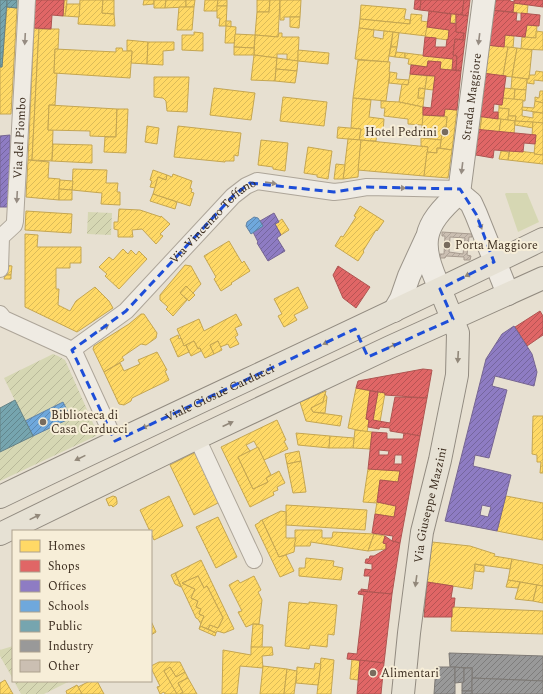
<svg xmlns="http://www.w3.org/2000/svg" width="543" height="694" viewBox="0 0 543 694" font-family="Spectral,serif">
  <defs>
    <pattern id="garden-furrows" width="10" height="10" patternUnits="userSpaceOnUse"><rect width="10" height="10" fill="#d6d7b3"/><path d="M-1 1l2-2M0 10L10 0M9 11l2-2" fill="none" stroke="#b9b99a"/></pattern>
    <pattern id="homes-hatch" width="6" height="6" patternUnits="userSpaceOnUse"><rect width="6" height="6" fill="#ffd966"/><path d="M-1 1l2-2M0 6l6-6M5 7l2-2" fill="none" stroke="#dbbb58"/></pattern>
    <pattern id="shops-hatch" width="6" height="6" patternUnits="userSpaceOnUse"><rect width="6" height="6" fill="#e06666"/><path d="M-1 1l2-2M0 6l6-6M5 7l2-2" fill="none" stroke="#b75454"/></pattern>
    <pattern id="offices-hatch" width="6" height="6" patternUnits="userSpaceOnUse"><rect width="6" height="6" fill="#8e7cc3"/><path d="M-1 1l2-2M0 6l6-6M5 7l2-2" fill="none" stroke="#75669e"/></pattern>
    <pattern id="schools-hatch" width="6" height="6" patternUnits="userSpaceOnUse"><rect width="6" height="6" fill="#6fa8dc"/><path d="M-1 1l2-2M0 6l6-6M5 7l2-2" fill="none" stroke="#5c89b2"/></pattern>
    <pattern id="public-hatch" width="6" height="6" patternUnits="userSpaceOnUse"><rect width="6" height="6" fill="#76a5af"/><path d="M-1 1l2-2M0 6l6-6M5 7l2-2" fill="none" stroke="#62878e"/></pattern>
    <pattern id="industry-hatch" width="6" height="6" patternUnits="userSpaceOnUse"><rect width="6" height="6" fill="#999"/><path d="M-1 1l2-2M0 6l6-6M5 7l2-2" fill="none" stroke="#7e7d7c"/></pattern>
    <pattern id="building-hatch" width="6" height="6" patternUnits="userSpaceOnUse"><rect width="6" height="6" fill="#cbbfb2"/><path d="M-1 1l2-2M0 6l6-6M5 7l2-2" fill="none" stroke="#afa499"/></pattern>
  </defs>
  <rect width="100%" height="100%" fill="#e7e0d1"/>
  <polygon fill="#d6d7b3" points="506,193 527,193 539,222 518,232 505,194"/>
  <g fill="url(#garden-furrows)">
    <polygon points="88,212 112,213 111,235 87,234"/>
    <polygon points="53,354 58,356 65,360 97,432 96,436 0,481 0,452 70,418 63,402 25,421 4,378"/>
    <polygon points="13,646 13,679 0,656 0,650"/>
    <polygon points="14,681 70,681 44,694 21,694"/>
  </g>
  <g fill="url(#homes-hatch)" stroke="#c5a651">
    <polygon points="64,0 67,0 65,16 63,16"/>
    <polygon points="80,0 103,0 102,13 114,14 115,26 78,24"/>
    <polygon points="103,0 114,0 114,14 102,13"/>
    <polygon points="144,0 154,0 154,4 143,5"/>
    <polygon points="154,0 166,0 165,8 154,8"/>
    <polygon points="166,0 186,0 186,7 165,8"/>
    <polygon points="186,0 195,0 194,7 186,7"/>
    <polygon points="205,0 218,0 217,11 204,11"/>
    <polygon points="218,0 227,0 227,6 217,6"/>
    <polygon points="257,0 270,0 269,12 257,12"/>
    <polygon points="270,0 280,0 278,37 255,35 257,12 269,12"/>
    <polygon points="280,0 301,0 300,17 284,17 284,20 280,20"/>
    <polygon points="514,3 528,5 527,14 513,12"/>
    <polygon points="67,4 80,4 79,17 65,16"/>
    <polygon points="361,5 406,9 404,19 410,20 410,24 360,19"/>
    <polygon points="217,6 227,6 226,26 219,26 220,18 217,18"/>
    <polygon points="7,7 17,8 11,114 0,114 0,67 2,67"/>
    <polygon points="179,7 194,7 192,30 177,30"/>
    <polygon points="411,14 422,15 421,21 428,22 426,36 359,28 360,19 410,24"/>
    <polygon points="451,14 456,14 455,23 450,23"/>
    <polygon points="290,17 300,17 299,28 290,27"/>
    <polygon points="226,21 231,21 231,27 226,26"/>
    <polygon points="527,25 537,26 536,38 525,37"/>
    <polygon points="226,26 236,27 235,43 225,43"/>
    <polygon points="427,27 449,30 448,40 425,37"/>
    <polygon points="34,28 39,29 32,160 28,160"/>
    <polygon points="359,28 374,30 373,37 383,39 384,31 393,32 388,62 355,59"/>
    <polygon points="39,29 59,29 58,49 55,49 54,73 57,73 55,105 49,105 48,130 53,130 52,161 32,160"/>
    <polygon points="536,31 543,32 543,50 521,49 522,37 536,38"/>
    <polygon points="194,32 203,33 203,51 182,50 182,35 194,35"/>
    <polygon points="393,32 399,33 397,47 391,47"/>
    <polygon points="279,33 282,33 282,37 299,37 298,61 287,60 287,54 277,54 277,58 254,55 255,35 278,37"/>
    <polygon points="235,34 255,35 254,48 234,47"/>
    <polygon points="505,35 514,36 513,48 504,47"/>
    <polygon points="127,40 148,42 147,64 131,63 132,51 127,51"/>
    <polygon points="148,42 174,42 174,50 163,51 163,65 147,64"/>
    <polygon points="486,45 508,47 503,76 482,73"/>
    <polygon points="234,47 254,48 254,55 234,55"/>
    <polygon points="391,47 397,47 395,57 389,56"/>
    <polygon points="508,47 517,48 512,77 503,76"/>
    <polygon points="116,48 122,48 123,51 132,51 130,78 54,73 55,49 116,52"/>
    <polygon points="517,48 532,50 529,79 512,77"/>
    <polygon points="298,50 329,53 328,64 298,61"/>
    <polygon points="396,52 405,53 405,58 395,57"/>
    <polygon points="405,53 453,59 452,70 440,69 441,62 428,61 427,67 408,64 409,59 405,58"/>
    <polygon points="254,55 277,58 275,81 251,80"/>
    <polygon points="277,58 298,61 297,71 276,69"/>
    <polygon points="358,60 390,62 389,72 390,72 386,101 353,98"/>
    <polygon points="276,69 297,71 295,83 275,81"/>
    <polygon points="536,71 543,72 543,81 534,80 534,84 527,83 527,79 529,79 529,75 535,75"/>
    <polygon points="390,72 397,73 396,79 409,80 408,85 389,83"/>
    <polygon points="410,74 427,76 425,89 419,88 418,98 424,98 423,107 399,102 402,84 408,85"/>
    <polygon points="427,76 435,76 433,90 425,89"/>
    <polygon points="154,77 189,77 187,112 167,111 166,101 163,98 154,97"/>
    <polygon points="512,77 527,79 526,90 511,89"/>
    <polygon points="214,88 255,93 251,120 210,115"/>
    <polygon points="419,88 425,89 424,98 418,98"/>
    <polygon points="504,88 515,89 514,100 503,98"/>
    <polygon points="515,89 526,90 525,101 514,100"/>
    <polygon points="540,91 543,91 543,103 535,101 535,97 539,98"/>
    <polygon points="283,97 327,102 324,126 280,121"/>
    <polygon points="353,98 371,100 369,117 384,119 383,132 377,131 376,141 359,140 361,129 351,128"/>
    <polygon points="503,98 523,100 522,116 533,118 533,112 543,113 543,123 515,121 516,116 508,116 509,109 499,108 499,105 502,105"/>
    <polygon points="381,101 399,102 423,107 423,125 408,124 408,119 384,116 385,108 381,108"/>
    <polygon points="535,101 543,103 543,113 522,110 522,107 534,108"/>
    <polygon points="49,105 117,109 116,137 90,136 90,131 48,130"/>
    <polygon points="499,108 509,109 508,120 498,119"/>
    <polygon points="117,109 128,109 126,153 104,152 105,137 116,137"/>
    <polygon points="445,109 457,110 452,150 440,148 443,127 446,127 447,117 444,116"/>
    <polygon points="423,115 447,117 446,127 443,127 441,140 421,138"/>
    <polygon points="476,116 482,116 480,130 474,129"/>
    <polygon points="482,116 501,119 499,132 480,130"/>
    <polygon points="508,116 516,116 515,121 508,120"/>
    <polygon points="501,119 515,121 514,134 499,132"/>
    <polygon points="515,121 533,122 533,128 515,125"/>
    <polygon points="533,122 543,123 543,155 534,154 536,135 532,135"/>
    <polygon points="147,126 159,128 157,144 145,142"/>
    <polygon points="178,126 241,133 238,156 234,155 234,161 225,161 225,162 174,157"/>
    <polygon points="338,127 361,129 359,140 337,138"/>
    <polygon points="421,138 441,140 440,148 437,148 437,153 427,152 428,147 421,146"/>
    <polygon points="348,139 361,140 358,177 343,179"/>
    <polygon points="261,140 288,143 285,171 273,169 273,167 258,165"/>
    <polygon points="361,140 428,147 424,176 358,170"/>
    <polygon points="53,144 92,145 92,163 52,161"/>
    <polygon points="308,147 332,151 328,179 317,177 317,175 304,173"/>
    <polygon points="437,148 452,150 448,178 424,176 427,152 437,153"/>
    <polygon points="510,150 535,153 534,154 543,155 543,164 508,160"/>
    <polygon points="501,151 509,152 508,160 499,159"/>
    <polygon points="28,160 49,162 48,178 60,179 59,200 26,197"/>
    <polygon points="336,164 345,165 343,179 334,179"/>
    <polygon points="73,169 107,170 106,183 118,183 117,192 120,192 120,205 101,204 102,193 72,190"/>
    <polygon points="153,170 167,175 166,180 158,177 155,188 150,187 152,181 150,180"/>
    <polygon points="173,174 192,181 190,188 192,189 191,192 194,193 190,206 153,194 158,177 166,180 167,175 172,177"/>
    <polygon points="60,180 73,181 72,190 59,189"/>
    <polygon points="59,189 72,190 72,200 59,200"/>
    <polygon points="153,194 177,202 175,209 150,201"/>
    <polygon points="360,206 384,221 377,231 376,230 363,251 364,252 358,261 335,246 341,236 343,237 356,217 354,216"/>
    <polygon points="119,209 140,210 161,217 161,216 170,224 160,234 163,236 156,244 142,229 132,230 133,237 118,237 118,230 114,229 114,222 118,222"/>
    <polygon points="26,211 72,214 71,233 25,230"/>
    <polygon points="282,219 289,230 281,235 275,224"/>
    <polygon points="25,234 38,235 37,247 81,247 81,263 70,263 70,268 56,268 56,289 59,289 58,305 70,311 76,301 95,287 109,301 113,308 77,332 25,307"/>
    <polygon points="229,241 242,263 244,261 250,271 231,283 232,284 221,291 214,279 216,277 204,256"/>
    <polygon points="123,249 128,254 131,250 136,255 139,251 147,259 119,289 105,276 107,274 99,267 109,257 113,260"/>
    <polygon points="5,265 12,266 11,275 5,275"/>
    <polygon points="185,265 191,266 201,284 193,293 186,286 180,293 187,300 173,316 166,309 168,307 160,300 160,295"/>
    <polygon points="5,275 11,275 11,279 4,279"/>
    <polygon points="186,286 195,295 189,301 180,293"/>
    <polygon points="298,287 308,308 294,315 297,320 284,327 278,316 282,314 274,299"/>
    <polygon points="141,314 144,314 157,333 156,338 146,345 141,344 122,357 124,360 104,372 93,349 94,346 129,324"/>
    <polygon points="236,314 242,325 235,328 238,335 235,337 239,344 230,348 228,344 220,347 218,341 210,345 214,354 205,358 200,348 198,349 194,341 184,346 177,329 199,319 204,331"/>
    <polygon points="178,335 179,339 181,338 184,346 186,345 189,352 178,357 170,339"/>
    <polygon points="194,341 198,349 200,348 201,351 191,356 186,345"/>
    <polygon points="218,341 222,350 214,354 210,345"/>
    <polygon points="157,352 167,370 165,371 169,380 132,398 131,401 124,405 119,404 104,372 120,363 124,371 140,364 138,360"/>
    <polygon points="356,388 370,391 366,419 369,420 367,432 348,428"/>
    <polygon points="326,391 323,402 311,408 313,412 342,416 340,426 306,421 300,402"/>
    <polygon points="378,392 385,393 380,422 373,420"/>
    <polygon points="325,394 327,397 325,413 313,412 311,408 323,402"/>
    <polygon points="533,416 543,416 543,473 540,473 541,462 537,462 537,455 532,454"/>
    <polygon points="277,420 286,440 284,441 288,449 264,460 254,441 246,445 250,451 238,457 253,489 268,482 266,478 279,471 285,483 277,487 278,490 273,492 274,495 250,507 221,447"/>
    <polygon points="355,430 372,432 370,449 353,448"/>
    <polygon points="296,433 330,436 329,448 298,445"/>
    <polygon points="330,436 354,438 353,448 329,448"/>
    <polygon points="258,447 271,475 266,478 268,482 253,489 238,457"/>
    <polygon points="200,450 224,500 194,515 170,465"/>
    <polygon points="299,451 301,461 287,464 285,454"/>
    <polygon points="301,461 306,492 293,493 287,464"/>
    <polygon points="368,469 400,471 398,482 380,480 377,503 363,502"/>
    <polygon points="113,496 116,497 117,501 117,504 113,507 111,505 109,506 106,499"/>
    <polygon points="169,496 183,526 154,540 140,510"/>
    <polygon points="506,496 543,503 543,540 497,531"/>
    <polygon points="377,502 396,506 394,517 375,514"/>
    <polygon points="286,505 367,510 365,530 286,525"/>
    <polygon points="281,511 286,512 286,538 296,538 294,552 279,557 262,520"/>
    <polygon points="218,517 237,557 216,568 196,527"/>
    <polygon points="262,520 279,557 286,555 294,571 280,577 255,525 260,522 260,521"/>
    <polygon points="295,530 322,530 322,538 332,538 333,532 374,534 368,551 311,542 310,546 294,546 296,538 295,538"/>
    <polygon points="374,534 385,536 383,543 386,544 386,549 368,551"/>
    <polygon points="432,542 470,546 495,554 494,556 512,559 510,569 475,564 472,589 427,582"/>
    <polygon points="306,558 334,561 333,566 343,568 341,580 299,576 299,568 305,568"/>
    <polygon points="512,559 543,565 543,586 508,580"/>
    <polygon points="201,560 234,629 224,633 217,631 216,633 208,629 210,625 218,628 223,618 207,586 204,588 198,576 182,583 195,589 191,598 198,601 196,607 201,609 199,614 204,616 201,624 198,619 196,618 175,573"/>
    <polygon points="475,564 484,566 484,572 475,571"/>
    <polygon points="175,573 181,587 175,584 171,575"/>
    <polygon points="198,576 204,588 207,586 223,618 218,628 210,625 208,629 200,626 204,616 199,614 201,609 196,607 198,601 191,598 195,589 182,583"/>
    <polygon points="254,576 261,590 258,592 262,600 259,624 253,624 246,627 238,612 242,611 229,585 238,580 240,583"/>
    <polygon points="508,580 520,582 518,588 506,587"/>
    <polygon points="520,582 537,585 533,601 515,599"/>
    <polygon points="537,585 543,586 543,603 533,601"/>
    <polygon points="289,602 309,604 309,602 337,605 334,635 328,634 327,647 310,645 309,649 285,646"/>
    <polygon points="452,607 543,611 543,634 451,631"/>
    <polygon points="151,621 156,632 151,635"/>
    <polygon points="253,624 263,625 262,648 251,647"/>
    <polygon points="200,626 216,633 215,636 199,629"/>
    <polygon points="251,647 272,647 273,655 262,656 263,668 240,666 237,694 222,694 223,650 251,655"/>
    <polygon points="321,658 334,660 331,694 317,694"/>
    <polygon points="352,659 360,660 358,680 350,679"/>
    <polygon points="159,662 180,662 185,672 176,677 170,667 164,671 177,694 165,694 164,692 160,694 157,687 160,686 151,668 151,666"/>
    <polygon points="315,663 321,664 318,685 296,683 297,667 314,669"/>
    <polygon points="263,666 287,669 284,694 260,694"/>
    <polygon points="170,667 176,677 185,672 188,678 178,683 183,692 180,694 177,694 164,671"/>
    <polygon points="287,669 297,671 294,694 284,694"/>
    <polygon points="188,678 197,694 180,694 183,692 178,683"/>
    <polygon points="5,680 13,694 0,694 0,683"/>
    <polygon points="90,681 97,681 104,694 82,694 78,687"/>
    <polygon points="77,685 82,694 67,694 66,691"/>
  </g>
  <g fill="url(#shops-hatch)" stroke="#af5551" fill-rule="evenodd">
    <polygon points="35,0 64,0 63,16 52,15 51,29 34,28"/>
    <polygon points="415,0 421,0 420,10 414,9"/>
    <polygon points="421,0 464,0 462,15 420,10"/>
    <polygon points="464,0 470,0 468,16 462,15"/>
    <polygon points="492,0 510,0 510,1 514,2 514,0 543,0 543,7 514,3 513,12 490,10"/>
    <polygon points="490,10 517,13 516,21 521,21 521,13 540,15 539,26 527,25 525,37 505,35 504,47 486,45"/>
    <polygon points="429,11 451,14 450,23 457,24 456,32 464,33 463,40 455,39 453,55 457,56 456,70 452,70 453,59 423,56 425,37 436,38 435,47 446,47 447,39 448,40 449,30 427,27"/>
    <polygon points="456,14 468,16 461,71 456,70 457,56 453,55 455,39 463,40 464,33 456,32"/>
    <polygon points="428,61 441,62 440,69 461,71 457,110 445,109 444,116 423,115 423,107 431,108 435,76 410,74 411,65 427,67"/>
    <polygon points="482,73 506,76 502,105 494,104 493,112 498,112 498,119 476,116"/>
    <polygon points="474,129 536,135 535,144 524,143 523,152 494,150 493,158 470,154"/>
    <polygon points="338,266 370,287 356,308 343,298 333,275"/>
    <polygon points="540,311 543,316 543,335 527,346 515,327"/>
    <polygon points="423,369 432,370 427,398 385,395 385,393 356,388 358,381"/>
    <polygon points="370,391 378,392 373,420 390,423 395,397 427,398 420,436 390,431 390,428 380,427 379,429 368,427 369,420 366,419"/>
    <path d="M 372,432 L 387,433 L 387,439 L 403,439 L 404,433 L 420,436 L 400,543 L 392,541 L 393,536 L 372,533 L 375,514 L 394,517 L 396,506 L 377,502 L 380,480 L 398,482 L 400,471 L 368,469 ZM 379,450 L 389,451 L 388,455 L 379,455 ZM 395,455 L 402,455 L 402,464 L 394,464 Z"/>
    <polygon points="385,536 392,541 400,543 392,594 361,591 361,589 368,590 370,576 364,576 365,569 372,570 372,564 365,563 366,559 369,559 370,556 374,556 386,549 386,544 383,543"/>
    <polygon points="427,582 453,586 451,598 455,598 454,607 452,607 452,617 424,617"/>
    <polygon points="359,591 392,594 384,663 347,659 348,653 357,654 364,595 358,594"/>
    <polygon points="360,660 384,663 381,694 357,694"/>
  </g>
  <g fill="url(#offices-hatch)" stroke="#766592" fill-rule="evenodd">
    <polygon points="10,135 9,207 0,207 0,136"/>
    <polygon points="274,213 279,222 275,224 281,235 277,238 285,251 268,261 257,243 258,242 253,232 263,226 260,221"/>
    <path d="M 514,326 L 532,354 L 537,372 L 534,386 L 495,376 L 492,386 L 507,390 L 489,458 L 475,455 L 473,466 L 511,475 L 497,531 L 445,521 L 486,359 L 502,334 ZM 482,505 L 491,507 L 488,517 L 480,515 Z"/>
  </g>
  <g fill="url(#schools-hatch)" stroke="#6083a4">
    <polygon points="254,217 258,218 263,226 251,234 246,226 247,222"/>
    <polygon points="63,402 71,418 33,436 25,421"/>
  </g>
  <g fill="url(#public-hatch)" stroke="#658184">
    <polygon points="0,0 7,0 2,67 0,67"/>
    <polygon points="7,0 17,0 17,8 7,7"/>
    <polygon points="15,400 33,436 0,452 0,408"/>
  </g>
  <g fill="url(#industry-hatch)" stroke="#7d7975">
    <polygon points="449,653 543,656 543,681 472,678 472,668 450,667"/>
    <polygon points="436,667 455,667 455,694 434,694"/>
    <polygon points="455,667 464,668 464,682 455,683"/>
    <polygon points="464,668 472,668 472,691 462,691 462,683 464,682"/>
    <polygon points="472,678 543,681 543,694 472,694"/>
    <rect x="462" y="691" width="10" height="3"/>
  </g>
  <path fill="url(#building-hatch)" stroke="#a89c90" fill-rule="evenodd" d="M 442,232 L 472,234 L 472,237 L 469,237 L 467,255 L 471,256 L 470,260 L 464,260 L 464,257 L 446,256 L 445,258 L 440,258 L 440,254 L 444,254 L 445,236 L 442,236 ZM 450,237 L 465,238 L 463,254 L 449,252 Z"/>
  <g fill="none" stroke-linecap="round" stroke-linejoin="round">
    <defs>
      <g id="street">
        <path id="s1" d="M 0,269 L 1,237 L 14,225 L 15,221 L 27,0"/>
        <polyline points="0,314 4,319 72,350 76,356 115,441"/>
        <path id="s2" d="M 72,350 L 126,311 L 233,196 L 246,186 L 257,181 L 334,192 L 343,191 L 367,187 L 460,189"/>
        <polyline points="197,438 254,560"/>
      </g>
      <g id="secondary">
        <path id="s3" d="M 459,193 L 484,0"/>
        <polyline points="459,193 471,203 476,214 508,294"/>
        <path d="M 440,289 C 419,243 421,227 459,193"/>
        <polyline points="394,311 401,299 409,276 426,239"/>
      </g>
      <g id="primary">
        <path id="s4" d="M 0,497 C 180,410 363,327 543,239"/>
        <polyline points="0,534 197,438 390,347 543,278"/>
        <path id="s5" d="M 403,694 L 409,633 L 422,532 L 440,460 L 457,375 L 458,333 L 440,289"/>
      </g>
    </defs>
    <use href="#street" stroke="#ada599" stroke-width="18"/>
    <use href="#secondary" stroke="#9c958a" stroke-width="24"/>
    <use href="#primary" stroke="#928b80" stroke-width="24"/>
    <use href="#street" stroke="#efebe3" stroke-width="16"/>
    <use href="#secondary" stroke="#efebe3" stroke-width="22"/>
    <use href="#primary" stroke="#e6e1d4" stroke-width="22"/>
  </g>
  <defs><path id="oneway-solid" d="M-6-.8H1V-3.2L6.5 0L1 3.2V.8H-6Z"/></defs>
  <g fill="#968c82">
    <use href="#oneway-solid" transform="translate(25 39) rotate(93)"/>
    <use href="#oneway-solid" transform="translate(479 39) rotate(97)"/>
    <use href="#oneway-solid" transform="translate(462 168) rotate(97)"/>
    <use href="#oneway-solid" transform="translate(271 183) rotate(8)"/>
    <use href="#oneway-solid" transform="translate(400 188) rotate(2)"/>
    <use href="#oneway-solid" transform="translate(17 197) rotate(93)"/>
    <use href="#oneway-solid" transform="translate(480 224) rotate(70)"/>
    <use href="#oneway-solid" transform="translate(104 328) rotate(-34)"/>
  </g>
  <g fill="#92887a">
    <use href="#oneway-solid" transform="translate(470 274) rotate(154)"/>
    <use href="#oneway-solid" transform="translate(328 342) rotate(155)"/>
    <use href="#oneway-solid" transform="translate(392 346) rotate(-25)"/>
    <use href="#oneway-solid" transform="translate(458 357) rotate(93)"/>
    <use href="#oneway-solid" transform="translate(228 424) rotate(-25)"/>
    <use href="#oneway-solid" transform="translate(147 426) rotate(155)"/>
    <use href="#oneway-solid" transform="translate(80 458) rotate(154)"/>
    <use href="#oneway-solid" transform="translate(35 517) rotate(-26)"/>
    <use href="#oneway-solid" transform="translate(416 581) rotate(98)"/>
  </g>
  <path fill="none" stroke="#1d4ed8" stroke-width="3" stroke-dasharray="8 5" stroke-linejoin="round" d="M 250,183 L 334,192 L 367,187 L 460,189 L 476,214 L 494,262 L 440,289 L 453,319 L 368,357 L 355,329 L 115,441 L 72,350 L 126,311 L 233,196 Z"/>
  <g fill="#786c5e" stroke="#f7eed8" stroke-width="1.5">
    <circle cx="445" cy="132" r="4"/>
    <circle cx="447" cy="245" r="4"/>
    <circle cx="43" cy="422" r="4"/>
    <circle cx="373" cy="673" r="4"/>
  </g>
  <g text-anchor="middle" stroke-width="4" stroke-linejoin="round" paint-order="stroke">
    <g font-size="12" fill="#3d2e20" stroke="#f7eed8">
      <text dy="4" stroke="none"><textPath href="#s3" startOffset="97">Strada Maggiore</textPath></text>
      <text dy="4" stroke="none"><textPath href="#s1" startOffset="137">Via del Piombo</textPath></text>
      <text dy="4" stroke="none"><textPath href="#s2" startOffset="192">Via Vincenzo Toffano</textPath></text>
      <text dy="4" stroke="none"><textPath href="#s4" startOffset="243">Viale Giosuè Carducci</textPath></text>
      <text dy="4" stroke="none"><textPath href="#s5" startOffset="191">Via Giuseppe Mazzini</textPath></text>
    </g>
    <g font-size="12" fill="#3d2e20" stroke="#f7eed8" text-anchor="start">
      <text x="437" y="136" text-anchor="end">Hotel Pedrini</text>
      <text x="455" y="249">Porta Maggiore</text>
      <text x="51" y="419">Biblioteca di<tspan x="51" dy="14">Casa Carducci</tspan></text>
      <text x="381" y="677">Alimentari</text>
    </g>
  </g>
  <rect x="12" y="530" width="140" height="152" fill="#f7eed8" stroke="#ada18e"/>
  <rect x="20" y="540" width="20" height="12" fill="#ffd966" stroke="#ada18e"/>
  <text x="48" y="550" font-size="12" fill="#3d2e20">Homes</text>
  <rect x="20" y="560" width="20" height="12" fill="#e06666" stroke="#ada18e"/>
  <text x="48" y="570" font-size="12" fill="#3d2e20">Shops</text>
  <rect x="20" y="580" width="20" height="12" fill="#8e7cc3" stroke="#ada18e"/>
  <text x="48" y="590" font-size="12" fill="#3d2e20">Offices</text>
  <rect x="20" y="600" width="20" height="12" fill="#6fa8dc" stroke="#ada18e"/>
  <text x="48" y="610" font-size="12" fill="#3d2e20">Schools</text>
  <rect x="20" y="620" width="20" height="12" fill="#76a5af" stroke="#ada18e"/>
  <text x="48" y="630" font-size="12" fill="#3d2e20">Public</text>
  <rect x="20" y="640" width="20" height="12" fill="#999999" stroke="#ada18e"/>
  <text x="48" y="650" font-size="12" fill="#3d2e20">Industry</text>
  <rect x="20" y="660" width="20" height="12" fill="#cbbfb2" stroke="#ada18e"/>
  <text x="48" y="670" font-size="12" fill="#3d2e20">Other</text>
</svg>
